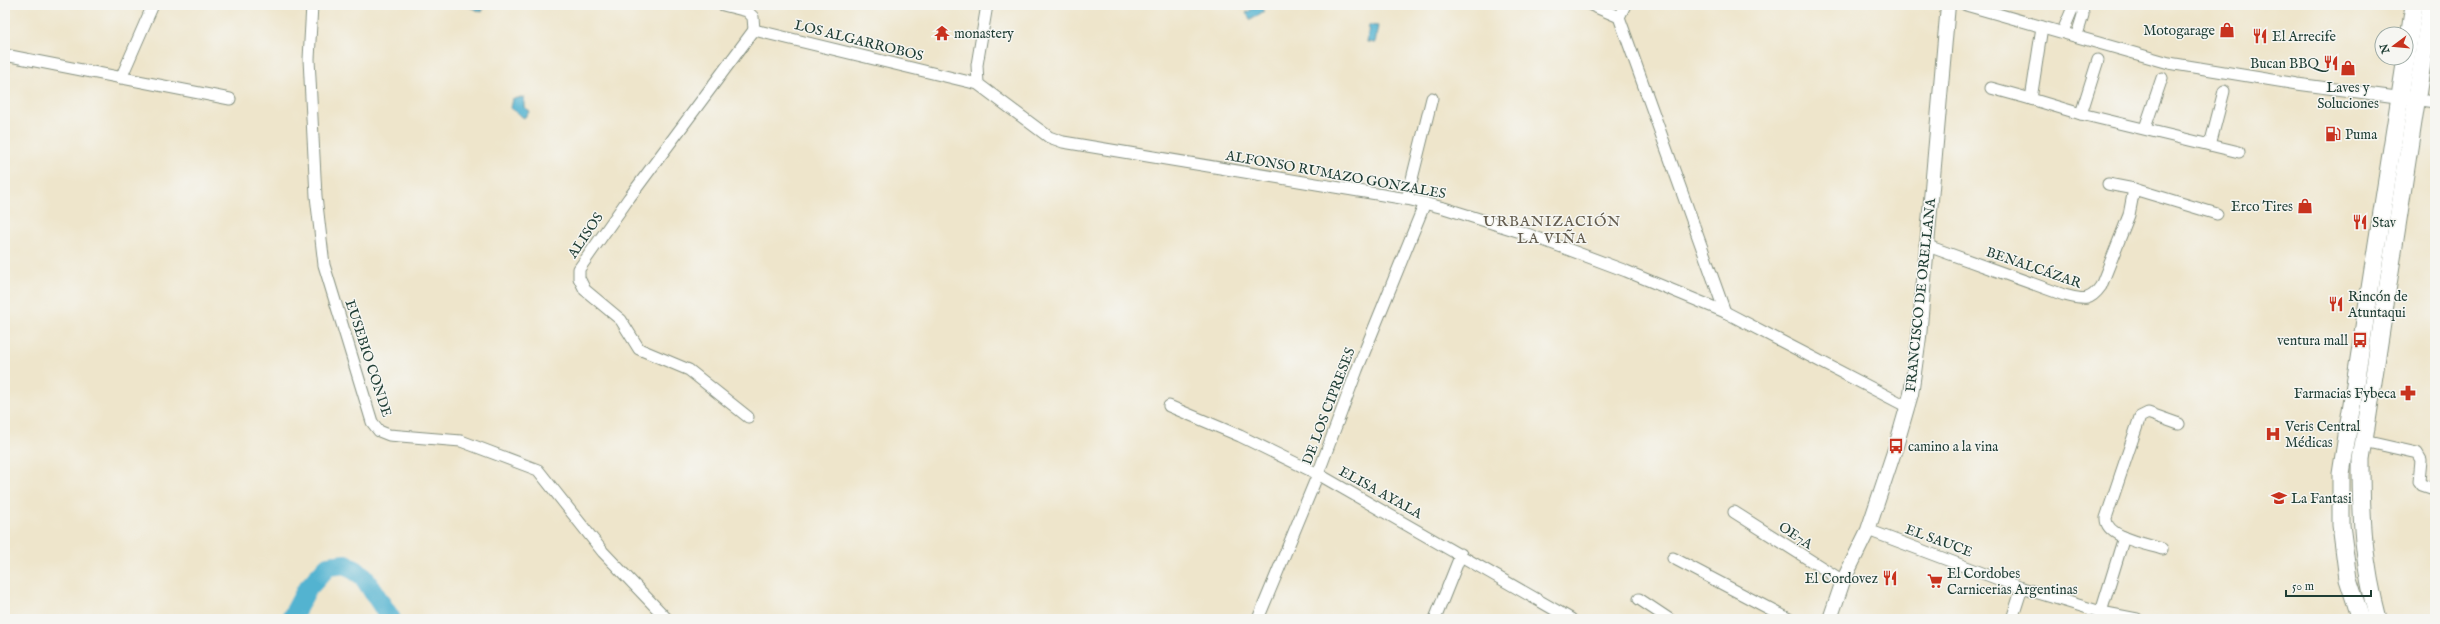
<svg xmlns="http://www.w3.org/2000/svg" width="2440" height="624" viewBox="0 0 2440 624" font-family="'IM FELL English',serif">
  <rect width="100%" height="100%" fill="#f6f6f2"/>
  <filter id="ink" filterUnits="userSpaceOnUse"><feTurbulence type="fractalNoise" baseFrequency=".025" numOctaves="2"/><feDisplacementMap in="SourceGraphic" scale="8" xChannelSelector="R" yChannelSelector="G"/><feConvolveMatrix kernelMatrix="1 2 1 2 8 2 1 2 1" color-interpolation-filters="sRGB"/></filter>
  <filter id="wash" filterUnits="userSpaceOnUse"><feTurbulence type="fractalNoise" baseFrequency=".012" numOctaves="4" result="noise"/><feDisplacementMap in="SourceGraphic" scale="16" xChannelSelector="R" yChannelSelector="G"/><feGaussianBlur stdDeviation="0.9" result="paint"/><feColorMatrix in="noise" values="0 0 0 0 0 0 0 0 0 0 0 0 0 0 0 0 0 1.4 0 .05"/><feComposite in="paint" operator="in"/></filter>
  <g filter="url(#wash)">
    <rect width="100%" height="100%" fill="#eee5cb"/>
    <g fill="#52b3d0" stroke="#387882">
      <polygon points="465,5 484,5 482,12"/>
      <polygon points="1258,5 1261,5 1264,11 1251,20 1246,13"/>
      <polygon points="1369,25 1378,26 1375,43 1367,42"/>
      <polygon points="524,97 524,107 530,111 524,118 510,108 512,99"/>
    </g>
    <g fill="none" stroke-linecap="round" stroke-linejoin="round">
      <polyline stroke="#52b3d0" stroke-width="20" points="291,619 307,589 328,566 346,564 363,576 391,619"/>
    </g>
  </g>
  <g filter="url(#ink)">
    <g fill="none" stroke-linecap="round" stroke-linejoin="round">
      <defs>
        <g id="minor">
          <polyline points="312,5 309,59 316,196 324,265 372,422 379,431 389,435 461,441 538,470 603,552 667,619"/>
          <polyline points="723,5 747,11 753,17 754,30"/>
          <polyline points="1591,5 1619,17 1725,312"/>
          <polyline points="1966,5 2169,63 2297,84 2435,102"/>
          <polyline points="1619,17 1625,5"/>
          <polyline points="2042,27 2031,99 2081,114 2239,152"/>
          <polyline points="754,30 978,84 1049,137 1063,142 1407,199 1444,208 1527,234 1626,271 1725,312 1908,407"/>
          <polyline points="2063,31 2074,5"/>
          <polyline points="2077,35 2083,15 2082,5"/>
          <polyline points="5,55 230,99"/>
          <polyline points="121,78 153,5"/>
          <polyline points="978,84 977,65 987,5"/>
          <polyline points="1991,88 2031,99"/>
          <polyline points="2081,114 2098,60"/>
          <polyline points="2145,128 2162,78"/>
          <polyline points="2210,145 2224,91"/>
          <polyline points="2108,184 2134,189 2217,214"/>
          <polyline points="1407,199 1432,98"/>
          <path d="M 1925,245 L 2064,295 C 2082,299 2089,303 2101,286 L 2129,215 L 2134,189"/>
          <polyline points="1169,406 1240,436 1318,474 1571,619"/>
          <polyline points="748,417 689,370 639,349 621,320 585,290 579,278 579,269 629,198 754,30"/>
          <polyline points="2364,441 2417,453 2421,460 2419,481 2422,485 2431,488"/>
          <polyline points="1734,512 1843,581"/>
          <polyline points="1868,530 2022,588 2101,612 2137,619"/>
          <path d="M 2162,549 C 2146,544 2105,537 2106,518 L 2140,417 L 2148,413 L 2179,424"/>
          <polyline points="1673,558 1789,619"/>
          <polyline points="1639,599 1669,619"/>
          <polyline points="2101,612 2124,537"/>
          <polyline points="1258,619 1318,474 1357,370 1425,203"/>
          <polyline points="1435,619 1461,554"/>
          <polyline points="2012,619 2022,588"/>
        </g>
        <polyline id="tertiary" points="1830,619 1843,581 1868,530 1896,446 1911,394 1919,337 1948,5"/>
        <g id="primary">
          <polyline points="2406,58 2414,5"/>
          <polyline points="2361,619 2348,579 2341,525 2341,474 2406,58"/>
          <path d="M 2378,619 C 2363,563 2361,517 2361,460 L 2431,5"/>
        </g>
      </defs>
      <use href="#minor" stroke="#869180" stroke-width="13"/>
      <use href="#tertiary" stroke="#869180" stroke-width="16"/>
      <use href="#primary" stroke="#869180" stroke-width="19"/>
      <use href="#minor" stroke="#fff" stroke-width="11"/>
      <use href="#tertiary" stroke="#fff" stroke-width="14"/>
      <use href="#primary" stroke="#fff" stroke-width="17"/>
    </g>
  </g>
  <defs>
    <symbol id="shop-bare" viewBox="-9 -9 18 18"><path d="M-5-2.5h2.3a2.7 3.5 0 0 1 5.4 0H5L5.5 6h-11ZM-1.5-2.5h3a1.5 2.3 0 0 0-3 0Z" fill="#c8321e" stroke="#f6f6f2" stroke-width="2.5" paint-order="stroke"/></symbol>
    <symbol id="temple-bare" viewBox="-9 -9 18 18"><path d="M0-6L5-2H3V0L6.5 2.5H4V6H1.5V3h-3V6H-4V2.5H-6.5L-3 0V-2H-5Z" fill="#c8321e" stroke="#f6f6f2" stroke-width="2.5" paint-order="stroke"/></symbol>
    <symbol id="restaurant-bare" viewBox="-9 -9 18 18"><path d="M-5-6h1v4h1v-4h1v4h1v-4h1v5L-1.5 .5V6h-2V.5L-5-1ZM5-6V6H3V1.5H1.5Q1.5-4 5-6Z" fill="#c8321e" stroke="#f6f6f2" stroke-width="2.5" paint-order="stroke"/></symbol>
    <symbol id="fuel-bare" viewBox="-9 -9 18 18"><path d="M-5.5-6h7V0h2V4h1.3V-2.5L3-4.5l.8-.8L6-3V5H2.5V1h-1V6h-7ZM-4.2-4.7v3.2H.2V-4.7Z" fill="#c8321e" stroke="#f6f6f2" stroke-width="2.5" paint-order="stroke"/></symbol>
    <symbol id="bus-bare" viewBox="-9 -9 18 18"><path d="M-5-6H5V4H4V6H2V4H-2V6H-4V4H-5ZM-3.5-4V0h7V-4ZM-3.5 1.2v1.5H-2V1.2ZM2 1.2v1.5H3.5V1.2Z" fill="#c8321e" stroke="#f6f6f2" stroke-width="2.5" paint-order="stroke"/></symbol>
    <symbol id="pharmacy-bare" viewBox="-9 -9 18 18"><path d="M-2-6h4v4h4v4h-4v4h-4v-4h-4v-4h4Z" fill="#c8321e" stroke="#f6f6f2" stroke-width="2.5" paint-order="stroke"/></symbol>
    <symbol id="hospital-bare" viewBox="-9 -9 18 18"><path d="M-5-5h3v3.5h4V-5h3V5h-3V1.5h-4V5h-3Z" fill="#c8321e" stroke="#f6f6f2" stroke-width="2.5" paint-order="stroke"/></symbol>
    <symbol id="school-bare" viewBox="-9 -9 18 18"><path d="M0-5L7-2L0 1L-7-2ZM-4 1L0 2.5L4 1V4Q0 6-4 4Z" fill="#c8321e" stroke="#f6f6f2" stroke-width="2.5" paint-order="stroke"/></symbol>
    <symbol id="supermarket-bare" viewBox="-9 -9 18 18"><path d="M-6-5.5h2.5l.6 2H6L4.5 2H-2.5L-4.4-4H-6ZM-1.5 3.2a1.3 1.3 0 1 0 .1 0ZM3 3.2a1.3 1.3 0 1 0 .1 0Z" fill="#c8321e" stroke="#f6f6f2" stroke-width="2.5" paint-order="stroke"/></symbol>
  </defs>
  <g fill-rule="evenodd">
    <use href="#shop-bare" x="2216" y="19" width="22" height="22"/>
    <use href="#temple-bare" x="931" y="22" width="22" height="22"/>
    <use href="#restaurant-bare" x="2249" y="25" width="22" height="22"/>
    <use href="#restaurant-bare" x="2320" y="52" width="22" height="22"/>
    <use href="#shop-bare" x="2337" y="57" width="22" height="22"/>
    <use href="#fuel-bare" x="2322" y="123" width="22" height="22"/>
    <use href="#shop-bare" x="2294" y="195" width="22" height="22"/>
    <use href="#restaurant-bare" x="2349" y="211" width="22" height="22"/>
    <use href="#restaurant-bare" x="2325" y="293" width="22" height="22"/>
    <use href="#bus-bare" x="2349" y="329" width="22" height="22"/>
    <use href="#pharmacy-bare" x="2397" y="382" width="22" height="22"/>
    <use href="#hospital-bare" x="2262" y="423" width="22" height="22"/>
    <use href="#bus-bare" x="1885" y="435" width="22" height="22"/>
    <use href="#school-bare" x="2268" y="487" width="22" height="22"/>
    <use href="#restaurant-bare" x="1879" y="567" width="22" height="22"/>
    <use href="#supermarket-bare" x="1924" y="570" width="22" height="22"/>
  </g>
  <g text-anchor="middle" stroke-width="3" stroke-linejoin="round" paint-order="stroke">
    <g font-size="14" fill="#1f3d34" stroke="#f6f6f2" text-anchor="start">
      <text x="2215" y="35" text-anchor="end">Motogarage</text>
      <text x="954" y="38">monastery</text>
      <text x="2272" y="41">El Arrecife</text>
      <text x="2319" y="68" text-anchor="end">Bucan BBQ</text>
      <text x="2348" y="92" text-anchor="middle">Laves y<tspan x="2348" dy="16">Soluciones</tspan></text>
      <text x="2345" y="139">Puma</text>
      <text x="2293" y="211" text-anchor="end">Erco Tires</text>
      <text x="2372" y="227">Stav</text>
      <text x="2348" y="301">Rincón de<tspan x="2348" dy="16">Atuntaqui</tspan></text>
      <text x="2348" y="345" text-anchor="end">ventura mall</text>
      <text x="2396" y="398" text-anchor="end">Farmacias Fybeca</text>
      <text x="2285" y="431">Veris Central<tspan x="2285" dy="16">Médicas</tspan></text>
      <text x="1908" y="451">camino a la vina</text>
      <text x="2291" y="503">La Fantasi</text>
      <text x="1947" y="578">El Cordobes<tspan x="1947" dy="16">Carnicerias Argentinas</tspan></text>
      <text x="1878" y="583" text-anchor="end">El Cordovez</text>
    </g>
    <g font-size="14" fill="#1f3d34" stroke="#f6f6f2">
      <text transform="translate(859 40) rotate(14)" y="5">LOS ALGARROBOS</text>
      <text transform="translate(1336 174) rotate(10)" y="5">ALFONSO RUMAZO GONZALES</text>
      <text transform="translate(585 235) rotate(-56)" y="5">ALISOS</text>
      <text transform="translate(2034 267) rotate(19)" y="5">BENALCÁZAR</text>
      <text transform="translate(1920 295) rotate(-84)" y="5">FRANCISCO DE ORELLANA</text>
      <text transform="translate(369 358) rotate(72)" y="5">EUSEBIO CONDE</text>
      <text transform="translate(1328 406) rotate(-69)" y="5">DE LOS CIPRESES</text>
      <text transform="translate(1381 492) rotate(29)" y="5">ELISA AYALA</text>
      <text transform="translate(1796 535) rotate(33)" y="5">OE7A</text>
      <text transform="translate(1939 540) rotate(20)" y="5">EL SAUCE</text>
    </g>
    <g font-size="15" letter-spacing="1" fill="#645d4f" stroke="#f6f6f2">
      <text x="1552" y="226">URBANIZACIÓN<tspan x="1552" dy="17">LA VIÑA</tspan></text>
    </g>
  </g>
  <rect width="2440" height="624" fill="none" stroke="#f6f6f2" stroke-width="20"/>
  <g transform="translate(2394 46) rotate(254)"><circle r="19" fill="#f6f6f2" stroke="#a0aca6"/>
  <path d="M0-3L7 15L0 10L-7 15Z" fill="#c8321e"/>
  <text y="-6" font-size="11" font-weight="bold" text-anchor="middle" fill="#1f3d34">N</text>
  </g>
  <path d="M2286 590v6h85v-6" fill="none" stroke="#1f3d34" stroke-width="2"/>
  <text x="2292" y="590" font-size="12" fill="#1f3d34" stroke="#f6f6f2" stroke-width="3" paint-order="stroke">50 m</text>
</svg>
